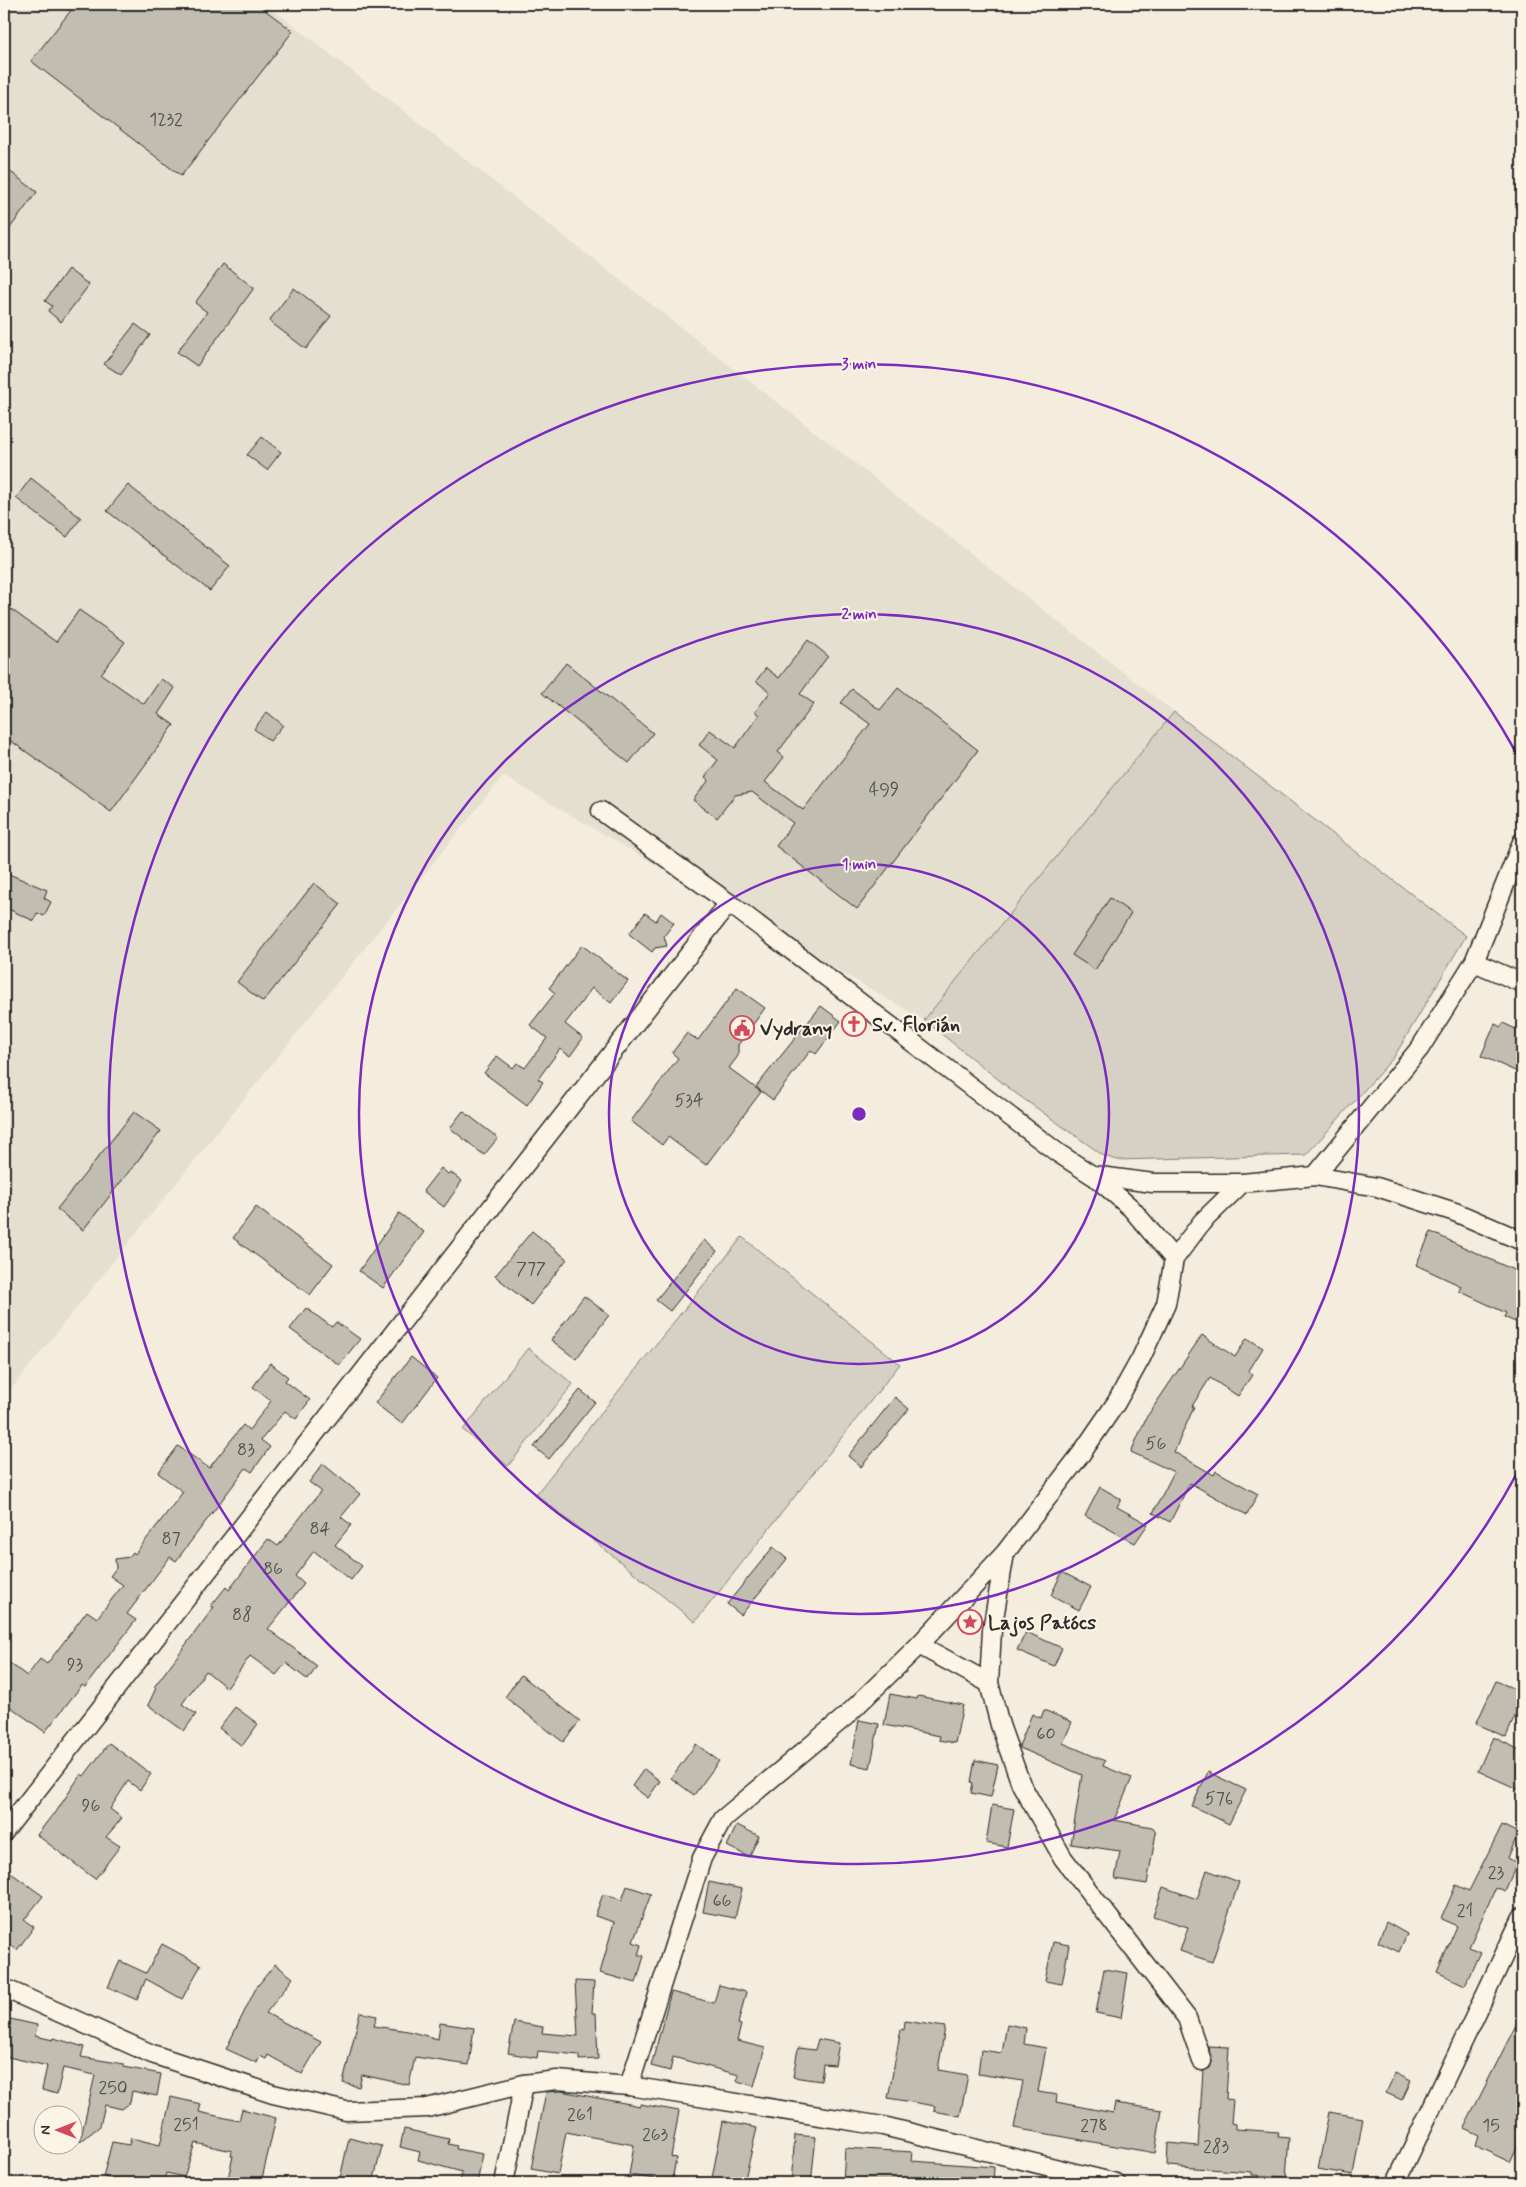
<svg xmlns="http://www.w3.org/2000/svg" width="1526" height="2187" viewBox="0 0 1526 2187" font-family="Mynerve,sans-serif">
  <rect width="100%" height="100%" fill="#f4edde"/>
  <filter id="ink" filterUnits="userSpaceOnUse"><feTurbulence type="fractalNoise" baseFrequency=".02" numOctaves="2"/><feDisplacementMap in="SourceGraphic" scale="10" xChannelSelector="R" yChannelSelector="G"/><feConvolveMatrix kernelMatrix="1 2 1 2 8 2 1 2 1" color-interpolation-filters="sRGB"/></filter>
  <g filter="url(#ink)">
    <polygon fill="#e5dfd0" points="4,4 266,4 1174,712 924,1020 503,776 4,1398"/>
    <g fill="#d6d1c4" stroke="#807e78">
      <polygon points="1174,712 1466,936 1394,1057 1306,1155 1117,1160 1104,1156 1014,1092 924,1020"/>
      <polygon points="742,1237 900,1364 695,1622 536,1494"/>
      <polygon points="528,1348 573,1384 508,1466 463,1430"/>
    </g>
    <g fill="#c2bdb1" stroke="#2b2b2b">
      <polygon points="76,4 257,4 293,31 181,176 31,61"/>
      <polygon points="4,167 37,192 4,236"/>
      <polygon points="223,264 254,288 197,366 177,352 207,312 195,303"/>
      <polygon points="68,269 89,285 61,322 48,311 52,306 45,301"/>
      <polygon points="294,288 331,316 306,349 269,321"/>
      <polygon points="135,324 150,335 121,375 104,364"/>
      <polygon points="262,437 281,452 267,470 247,455"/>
      <polygon points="31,478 81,518 67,537 16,498"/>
      <polygon points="128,485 230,566 210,591 107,511"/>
      <polygon points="4,604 56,642 79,610 125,642 101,674 144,704 161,679 175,688 158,714 174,725 111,812 4,736"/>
      <polygon points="808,640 828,656 800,694 814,704 778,752 784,757 765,782 803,810 870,724 841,703 852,689 880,710 898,688 978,750 857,909 776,846 793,823 752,792 735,795 717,818 693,800 709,780 705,777 718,760 699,745 710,730 735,748 759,715 755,712 770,692 756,681 766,668 779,678"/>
      <polygon points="566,663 653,733 629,763 542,693"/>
      <polygon points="267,712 283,725 270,741 254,729"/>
      <polygon points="4,872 47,890 44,898 51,902 44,916 37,913 34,921 4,907"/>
      <polygon points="314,883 341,904 263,1002 237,982"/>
      <polygon points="1110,898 1131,913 1095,970 1072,955"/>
      <polygon points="645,913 656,921 661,913 674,923 664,936 667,946 655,948 652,952 629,934"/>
      <polygon points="582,945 628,981 611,1003 592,988 565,1024 583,1038 570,1056 560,1049 538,1079 543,1082 527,1105 484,1073 497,1056 513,1068 517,1063 525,1068 547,1038 530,1025 555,993 549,988"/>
      <polygon points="737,988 765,1008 738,1045 738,1056 729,1068 761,1092 706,1165 668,1137 662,1145 631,1121 678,1058 672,1053 687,1033 698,1040"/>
      <polygon points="821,1006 841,1021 816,1054 811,1050 773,1100 756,1087"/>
      <polygon points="1503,1023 1522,1032 1522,1074 1481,1056 1495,1024 1501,1027"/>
      <polygon points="463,1111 498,1138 484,1155 450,1128"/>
      <polygon points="134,1112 161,1131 83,1230 57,1209"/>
      <polygon points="441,1168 448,1174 450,1172 462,1181 444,1207 423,1191"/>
      <polygon points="256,1207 333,1264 310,1295 233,1238"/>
      <polygon points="399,1213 424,1232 383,1288 359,1271"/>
      <polygon points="532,1231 567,1259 531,1305 495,1276"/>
      <polygon points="1431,1232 1522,1274 1522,1325 1504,1317 1506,1313 1459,1291 1461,1286 1416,1265"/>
      <polygon points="704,1240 717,1251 670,1311 656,1300"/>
      <polygon points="584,1296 609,1315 576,1359 551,1340"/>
      <polygon points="306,1308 332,1327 336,1322 360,1339 339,1365 290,1329"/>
      <polygon points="1202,1335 1235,1357 1247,1338 1263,1348 1248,1372 1252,1375 1238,1396 1210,1378 1192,1406 1194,1407 1174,1452 1214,1475 1216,1471 1258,1494 1247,1515 1190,1483 1170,1522 1153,1513 1174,1472 1131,1452 1146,1418"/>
      <polygon points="411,1357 437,1378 402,1424 375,1403"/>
      <polygon points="270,1363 288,1377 285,1381 310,1400 296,1419 285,1411 261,1440 270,1447 252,1472 246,1468 176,1561 170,1557 127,1614 136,1620 85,1687 82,1685 45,1732 4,1702 4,1659 27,1676 40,1659 47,1664 87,1611 97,1618 123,1585 110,1576 116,1568 115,1559 129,1557 133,1552 135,1554 183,1492 158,1473 178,1446 209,1468 243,1425 249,1430 271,1401 253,1387"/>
      <polygon points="580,1390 595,1402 549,1459 534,1447"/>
      <polygon points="895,1397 909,1409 861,1467 848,1456"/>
      <polygon points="323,1464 360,1494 341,1517 351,1525 335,1545 362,1566 351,1580 314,1551 295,1576 304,1584 268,1629 317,1666 308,1680 286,1663 276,1675 250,1656 227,1688 206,1671 182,1704 196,1714 184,1731 148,1705 156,1688 154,1687 214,1607 211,1606 226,1587 229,1590 268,1539 278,1546 321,1491 309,1482"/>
      <polygon points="1100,1487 1121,1499 1117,1507 1148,1524 1135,1543 1085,1516"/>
      <polygon points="773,1547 787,1559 741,1615 727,1604"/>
      <polygon points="1062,1572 1091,1587 1079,1610 1051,1595"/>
      <polygon points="1026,1632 1062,1648 1054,1666 1017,1650"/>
      <polygon points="521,1675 580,1721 563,1742 505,1697"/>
      <polygon points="1496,1681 1522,1692 1522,1700 1506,1737 1476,1724"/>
      <polygon points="890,1694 917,1699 918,1696 963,1705 955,1743 939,1740 940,1736 884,1725"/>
      <polygon points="235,1707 258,1724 242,1746 219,1728"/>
      <polygon points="1044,1710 1072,1722 1063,1743 1105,1761 1103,1766 1132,1778 1114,1820 1152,1827 1156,1833 1147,1884 1115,1879 1120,1851 1071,1844 1082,1775 1020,1748 1019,1746 1032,1714 1041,1718"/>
      <polygon points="859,1720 879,1724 870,1768 851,1764"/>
      <polygon points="1493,1737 1522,1751 1522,1791 1478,1771"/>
      <polygon points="109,1743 151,1774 140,1790 128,1781 110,1809 122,1818 106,1837 120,1846 95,1879 37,1835 53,1814 54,1815 81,1774 84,1776"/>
      <polygon points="696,1744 719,1761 694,1795 671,1778"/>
      <polygon points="975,1760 998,1765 991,1797 971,1793 973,1783 971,1782"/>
      <polygon points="644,1769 660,1781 648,1798 632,1786"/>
      <polygon points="1208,1772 1246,1790 1229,1824 1192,1806"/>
      <polygon points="992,1805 1014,1809 1007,1847 986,1843"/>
      <polygon points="737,1825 759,1836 749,1857 727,1846"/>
      <polygon points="1502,1825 1518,1833 1508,1858 1517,1863 1505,1891 1496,1887 1469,1947 1480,1952 1465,1985 1437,1972 1457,1926 1441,1919 1456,1885 1469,1891"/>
      <polygon points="4,1868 43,1896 24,1920 34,1927 17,1950 4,1940"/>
      <polygon points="1207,1870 1239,1882 1212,1962 1180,1951 1188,1927 1153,1916 1163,1887 1197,1899"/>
      <polygon points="709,1882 742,1889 735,1918 703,1912"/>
      <polygon points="627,1886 651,1894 633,1942 641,1945 638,1955 644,1956 636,1983 600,1973 614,1922 595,1916 603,1894 622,1900"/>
      <polygon points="1386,1922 1407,1934 1399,1952 1378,1942"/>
      <polygon points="1053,1942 1069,1945 1062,1984 1045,1981"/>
      <polygon points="162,1944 201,1965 182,1999 146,1979 137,2000 108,1987 120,1961 146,1973"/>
      <polygon points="275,1964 293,1978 266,2013 321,2042 302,2074 268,2055 266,2059 260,2056 257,2063 226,2049 256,1988"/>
      <polygon points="1104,1969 1128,1973 1121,2018 1096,2013"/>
      <polygon points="575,1981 594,1982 592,2013 596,2013 598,2059 579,2060 579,2055 538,2051 537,2058 508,2053 514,2022 543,2027 542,2033 578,2036"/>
      <polygon points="719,1985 746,1992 738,2024 741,2025 737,2041 765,2048 754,2086 737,2081 739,2075 673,2057 670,2071 651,2066 671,1992 714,2003"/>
      <polygon points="360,2012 377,2016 374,2026 408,2031 438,2039 440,2023 474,2028 469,2065 415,2057 409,2085 362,2075 359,2087 343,2083"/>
      <polygon points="1522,2013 1522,2136 1510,2162 1480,2148 1476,2145 1479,2135 1464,2128"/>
      <polygon points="6,2018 37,2025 35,2036 53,2040 54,2038 84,2047 81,2057 124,2064 124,2067 161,2074 157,2096 132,2091 130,2103 122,2109 105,2105 100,2126 80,2142 95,2075 63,2068 57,2094 42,2090 47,2066 4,2056 4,2029"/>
      <polygon points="905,2021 945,2027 938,2070 968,2075 960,2116 934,2111 935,2106 888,2098 901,2029 904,2030"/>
      <polygon points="1007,2024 1026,2028 1024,2044 1046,2048 1038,2092 1057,2095 1056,2102 1113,2113 1115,2103 1162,2110 1155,2153 1014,2128 1023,2081 978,2074 981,2050 1002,2053"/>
      <polygon points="818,2039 839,2043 835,2065 823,2064 821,2081 793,2077 798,2048 815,2050"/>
      <polygon points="1208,2046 1229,2047 1226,2099 1233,2100 1231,2123 1235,2124 1235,2129 1279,2132 1278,2137 1289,2138 1286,2177 1252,2175 1252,2172 1167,2166 1168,2143 1198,2146 1203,2071 1210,2068 1212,2062"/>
      <polygon points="1395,2073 1411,2081 1402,2100 1386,2093"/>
      <polygon points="561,2091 640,2106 640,2104 679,2111 671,2157 676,2158 672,2182 629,2175 634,2145 566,2132 558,2174 531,2169 546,2092"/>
      <polygon points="171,2097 201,2104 199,2112 239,2121 242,2109 276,2118 261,2183 227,2183 233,2156 231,2156 232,2151 195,2143 184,2177 166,2173 163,2183 120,2183 121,2180 103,2177 112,2142 129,2145 131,2138 160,2145"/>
      <polygon points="1329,2112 1363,2118 1353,2175 1318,2169"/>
      <polygon points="723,2121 757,2128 744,2183 711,2183"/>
      <polygon points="404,2129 449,2139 448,2144 457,2146 456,2149 483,2154 477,2183 460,2183 462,2172 418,2160 420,2152 400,2147"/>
      <polygon points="795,2135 816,2137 811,2183 791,2183"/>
      <polygon points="349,2138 382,2146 373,2183 339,2183"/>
      <polygon points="845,2148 913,2152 912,2161 994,2167 993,2183 843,2183"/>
    </g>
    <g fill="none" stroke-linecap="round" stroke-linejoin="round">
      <defs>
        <g id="street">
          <polyline points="601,811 729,903 1058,1153 1092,1175 1153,1183 1242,1183 1315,1176 1377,1187 1455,1212 1522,1241"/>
          <polyline points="1474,962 1522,983"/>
          <polyline points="1093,1175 1131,1208 1174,1259"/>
          <polyline points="1315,1176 1420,1048 1474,962 1522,842"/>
          <polyline points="1005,1553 992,1630 989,1683 1000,1725 1021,1784 1063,1858 1187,2018 1202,2061"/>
          <polyline points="919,1645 989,1683"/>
          <polyline points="4,1832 729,903"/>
          <polyline points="4,1988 152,2054 273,2094 346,2111 427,2108 524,2084 557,2080 629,2086 883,2126 1116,2183"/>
          <polyline points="629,2086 702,1858 723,1819 846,1716 919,1645 1005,1553 1081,1454 1116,1403 1141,1358 1166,1304 1174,1259 1202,1222 1242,1183"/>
          <polyline points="504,2183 524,2084"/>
          <polyline points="1396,2183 1522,1917"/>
        </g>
      </defs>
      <use href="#street" stroke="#2b2b2b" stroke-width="21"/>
      <use href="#street" stroke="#fcf5e5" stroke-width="18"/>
    </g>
  </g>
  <g fill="none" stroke="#7b2cbf" stroke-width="2.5">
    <circle cx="859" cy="1114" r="250"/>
    <circle cx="859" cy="1114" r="500"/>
    <path d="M1521 1466A750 750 0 1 1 1521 762"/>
  </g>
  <defs>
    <symbol id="church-ring" viewBox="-11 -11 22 22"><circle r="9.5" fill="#fcf5e5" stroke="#d1495b" stroke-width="1.5"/><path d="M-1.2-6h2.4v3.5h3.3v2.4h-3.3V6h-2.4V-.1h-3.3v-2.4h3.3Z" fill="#d1495b"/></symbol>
    <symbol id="civic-ring" viewBox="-11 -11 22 22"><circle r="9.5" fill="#fcf5e5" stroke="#d1495b" stroke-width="1.5"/><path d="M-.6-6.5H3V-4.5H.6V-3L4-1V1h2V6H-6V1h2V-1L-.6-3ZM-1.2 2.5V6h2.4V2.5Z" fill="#d1495b"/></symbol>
    <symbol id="sight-ring" viewBox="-11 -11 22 22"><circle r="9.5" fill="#fcf5e5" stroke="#d1495b" stroke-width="1.5"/><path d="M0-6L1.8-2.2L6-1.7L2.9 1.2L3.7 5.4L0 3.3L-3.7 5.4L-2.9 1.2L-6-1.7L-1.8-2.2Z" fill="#d1495b"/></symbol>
  </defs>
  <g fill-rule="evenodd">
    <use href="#church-ring" x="840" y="1010" width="28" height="28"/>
    <use href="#civic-ring" x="728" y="1014" width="28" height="28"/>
    <use href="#sight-ring" x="956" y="1608" width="28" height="28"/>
  </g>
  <g text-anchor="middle" stroke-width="4" stroke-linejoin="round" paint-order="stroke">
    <g font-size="18" fill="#51504c">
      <text x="166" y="125">1232</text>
      <text x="884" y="795">499</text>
      <text x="689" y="1106">534</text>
      <text x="531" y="1274">777</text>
      <text x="1156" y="1449">56</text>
      <text x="246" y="1455">83</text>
      <text x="320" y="1534">84</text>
      <text x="171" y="1544">87</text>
      <text x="273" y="1574">86</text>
      <text x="242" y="1620">88</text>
      <text x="75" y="1670">93</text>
      <text x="1046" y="1739">60</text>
      <text x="1219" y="1804">576</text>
      <text x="91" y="1811">96</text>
      <text x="1496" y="1878">23</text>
      <text x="722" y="1906">66</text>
      <text x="1465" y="1916">21</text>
      <text x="113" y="2093">250</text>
      <text x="580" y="2120">261</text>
      <text x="186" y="2130">251</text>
      <text x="1094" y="2131">278</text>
      <text x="1491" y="2131">15</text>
      <text x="655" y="2140">263</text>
      <text x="1216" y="2152">283</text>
    </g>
    <g font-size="20" font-weight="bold" fill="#2b2b2b" stroke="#fcf5e5" text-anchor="start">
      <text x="872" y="1031">Sv. Florián</text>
      <text x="760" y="1035">Vydrany</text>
      <text x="988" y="1629">Lajos Patócs</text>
    </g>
  </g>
  <circle cx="859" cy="1114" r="8" fill="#7b2cbf" stroke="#fcf5e5" stroke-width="2.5"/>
  <g font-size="15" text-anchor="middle" font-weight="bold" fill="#7b2cbf" stroke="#fcf5e5" stroke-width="4" stroke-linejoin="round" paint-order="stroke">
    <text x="859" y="369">3 min</text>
    <text x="859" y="619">2 min</text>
    <text x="859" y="869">1 min</text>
  </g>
  <rect width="1526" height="2187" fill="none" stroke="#fcf5e5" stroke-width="20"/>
  <rect x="10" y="10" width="1506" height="2167" fill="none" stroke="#2b2b2b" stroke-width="2" filter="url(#ink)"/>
  <g transform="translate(58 2130) rotate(270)"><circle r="24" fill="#fcf5e5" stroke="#a8a49b"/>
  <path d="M0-4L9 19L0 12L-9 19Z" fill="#d1495b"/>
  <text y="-8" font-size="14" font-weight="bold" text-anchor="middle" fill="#2b2b2b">N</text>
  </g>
</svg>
